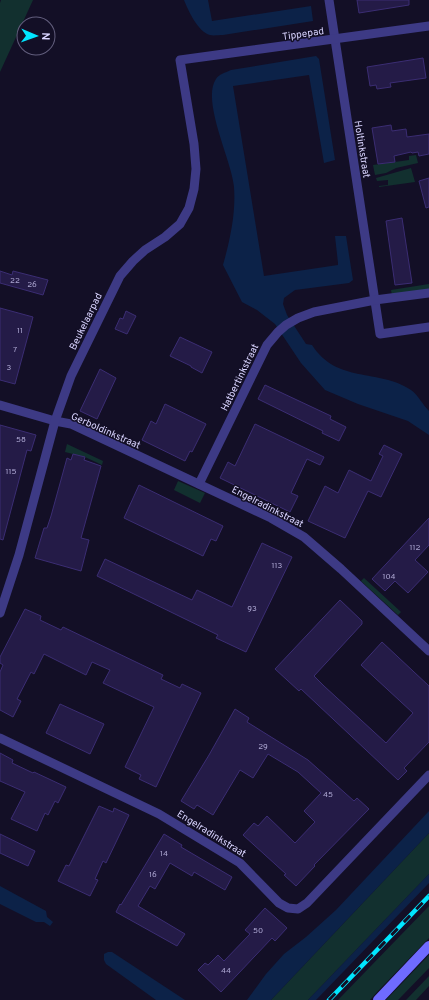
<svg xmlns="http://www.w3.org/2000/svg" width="429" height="1000" viewBox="0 0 429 1000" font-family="Overpass,sans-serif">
  <rect width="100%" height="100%" fill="#130f26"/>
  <g fill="#12302f">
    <polygon points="1,0 33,0 0,72 0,3"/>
    <polygon points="416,155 418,163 396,168 386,173 375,175 373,165 409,160 409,156"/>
    <polygon points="411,168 415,182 379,187 379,186 388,185 388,180 377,181 376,178"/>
    <polygon points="429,284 429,289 392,295 391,290"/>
    <polygon points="67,444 103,461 102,465 85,457 65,452"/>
    <polygon points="178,481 205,493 200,503 174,490"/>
    <polygon points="364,578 401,612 398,615 361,581"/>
    <polygon points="429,833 429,874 308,1000 271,1000"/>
    <polygon points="429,906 429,938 377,992 370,1000 338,1000"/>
    <polygon points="429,955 429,968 398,1000 386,1000"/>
    <polygon points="429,976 429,986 416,1000 406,1000"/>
  </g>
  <g fill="#0c2248">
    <path d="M 184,0 L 208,0 L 212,21 L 311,6 L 313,21 L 223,35 C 219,35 213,36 210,35 C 198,32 188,10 184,0 Z"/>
    <path d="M 316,56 L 319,59 L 335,160 L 324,163 L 309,75 L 233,86 L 264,276 L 338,265 L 338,263 L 335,236 L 346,236 L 353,280 L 349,283 L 295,290 L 284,298 L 283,304 L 287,315 L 306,344 L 312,345 C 337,384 378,368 411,390 C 418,395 423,405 429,411 L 429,435 L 408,421 L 358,404 L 325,390 L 301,363 L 275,324 L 257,310 L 242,302 L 223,265 C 230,240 236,213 234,187 C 232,161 201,101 216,79 C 219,74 225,73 231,70 Z"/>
    <polygon points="429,811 429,833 271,1000 247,1000 266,974 284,954 306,937 336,910"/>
    <polygon points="429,874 429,883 316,1000 308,1000"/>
    <polygon points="0,886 46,911 47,917 53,922 50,926 44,922 36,922 0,904"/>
    <polygon points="108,952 112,952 185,1000 156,1000 106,964 104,960 104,954"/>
  </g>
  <g fill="#241b47" stroke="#3b2d73">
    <polygon points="357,0 409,0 409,5 359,13"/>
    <polygon points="423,58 426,78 390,83 391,87 377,89 376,85 370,86 367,67"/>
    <polygon points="391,125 392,131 406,129 407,137 429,134 429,154 419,156 418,152 412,153 411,152 394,156 395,162 378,164 372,128"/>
    <polygon points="429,178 429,207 426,208 419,181"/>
    <polygon points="402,218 412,283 395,285 386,221"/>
    <polygon points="0,271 12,275 13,271 48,280 43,295 0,283"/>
    <polygon points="0,308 33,317 15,384 0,380"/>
    <polygon points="126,311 136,316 127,334 115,329 120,318 123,319"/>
    <polygon points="180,337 212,352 202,373 191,367 191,366 170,356"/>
    <polygon points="100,369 116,378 97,419 80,411"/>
    <polygon points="265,385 331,416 330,419 346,427 339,441 322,433 323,431 258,399"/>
    <polygon points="165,404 206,424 192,452 190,451 185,461 142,440 151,421 156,424"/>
    <polygon points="255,424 324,457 320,465 307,459 291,493 298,496 290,512 220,478 228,462 235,466"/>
    <polygon points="0,425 36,435 31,451 27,450 3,540 0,539"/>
    <polygon points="384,445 402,454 381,497 368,491 345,538 308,521 325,486 338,493 349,470 371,481 383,456 379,454"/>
    <polygon points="73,454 85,457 84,460 101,466 81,538 89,540 81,571 35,558 44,528 47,528 51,516 67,458 71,460"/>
    <polygon points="139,485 223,526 216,541 211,539 203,556 124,518"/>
    <polygon points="429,518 429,545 415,560 428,572 408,593 395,581 385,591 372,579"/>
    <polygon points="262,543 292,557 246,652 216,638 218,635 97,576 105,559 192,600 197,590 232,607"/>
    <polygon points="340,600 362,621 362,624 314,676 324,686 386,743 413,713 361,665 382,642 429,686 429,742 404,768 407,771 398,780 301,689 299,691 275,669"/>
    <polygon points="25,609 41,616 40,620 61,630 63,627 163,675 161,679 180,688 182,684 201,693 156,787 139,779 141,775 125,767 154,707 103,683 110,670 92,662 86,675 44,654 34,674 31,672 17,699 21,701 13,717 0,710 0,672 3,665 0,663 0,657"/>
    <polygon points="60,704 104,724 90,754 46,733"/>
    <polygon points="235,709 249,718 247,722 308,760 354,801 357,798 369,809 314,865 315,866 296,886 284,875 286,874 243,835 254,823 258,826 267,816 295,843 315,822 304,811 321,793 298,772 268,754 253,778 240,770 213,815 197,805 194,809 181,801 209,755"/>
    <polygon points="0,753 13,760 12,763 33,773 34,772 66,787 58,803 55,801 48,815 45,813 37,831 11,819 25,792 0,781"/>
    <polygon points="99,806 113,812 114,808 129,815 106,863 103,861 95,879 98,880 90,896 58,881 66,865 69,866"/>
    <polygon points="0,834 35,851 28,866 0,853"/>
    <polygon points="164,834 182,845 181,847 232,877 225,890 194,872 192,876 170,863 155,889 150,886 138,906 185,934 177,946 116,912 120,904 121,905"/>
    <polygon points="265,908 287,928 275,941 272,938 221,992 198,970 205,963 208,965 218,955 224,961 250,934 245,930"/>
  </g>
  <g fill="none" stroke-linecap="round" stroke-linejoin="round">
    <g stroke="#3d3a85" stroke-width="9">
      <polyline points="329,0 380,334 429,327"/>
      <polyline points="0,405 55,421 71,424 271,518 304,537 341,569 429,651"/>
      <polyline points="199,484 267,345 278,332 286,325 298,318 314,312 375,300 429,293"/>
      <polyline points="0,613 19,555 55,421 71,376 120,276 133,261 145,250 165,237 180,224 189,208 194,189 196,169 194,144 180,60 429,26"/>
      <polyline points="0,738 159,814 240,863 279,903 288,908 298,909 307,903 429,775"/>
    </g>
    <polyline stroke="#6f6bff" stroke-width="10" points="378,1000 429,946"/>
    <defs>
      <polyline id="rail" points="329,1000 429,896"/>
    </defs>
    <use href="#rail" stroke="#00e5ff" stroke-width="4.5"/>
    <use href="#rail" stroke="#130f26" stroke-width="3" stroke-dasharray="9" stroke-linecap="butt"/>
  </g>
  <g text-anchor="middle" stroke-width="3" stroke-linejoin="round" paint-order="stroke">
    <g font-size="8" fill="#aca6d1">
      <text x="15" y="283">22</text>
      <text x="32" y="287">26</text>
      <text x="20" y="333">11</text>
      <text x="15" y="352">7</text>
      <text x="9" y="370">3</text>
      <text x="21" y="442">58</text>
      <text x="11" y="474">115</text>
      <text x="415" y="550">112</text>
      <text x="277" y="568">113</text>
      <text x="389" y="579">104</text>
      <text x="252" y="611">93</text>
      <text x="263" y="749">29</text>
      <text x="328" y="797">45</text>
      <text x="164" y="856">14</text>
      <text x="153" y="877">16</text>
      <text x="258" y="933">50</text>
      <text x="226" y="973">44</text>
    </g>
    <g font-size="10" fill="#d9d4ff" stroke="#130f26">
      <text transform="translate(303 33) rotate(-8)" y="4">Tippepad</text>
      <text transform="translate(363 149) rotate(81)" y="4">Holtinkstraat</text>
      <text transform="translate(85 321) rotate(-64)" y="4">Beukelaarpad</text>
      <text transform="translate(239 377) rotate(-64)" y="4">Hatbertinkstraat</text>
      <text transform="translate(106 430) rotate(24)" y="4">Gerboldinkstraat</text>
      <text transform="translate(268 506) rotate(27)" y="4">Engelradinkstraat</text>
      <text transform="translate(212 833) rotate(32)" y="4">Engelradinkstraat</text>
    </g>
  </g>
  <g transform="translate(36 36) rotate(92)"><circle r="19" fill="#130f26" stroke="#625e7d"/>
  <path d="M0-3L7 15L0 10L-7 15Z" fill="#00e5ff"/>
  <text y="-6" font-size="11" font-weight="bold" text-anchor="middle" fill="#d9d4ff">N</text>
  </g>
</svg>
